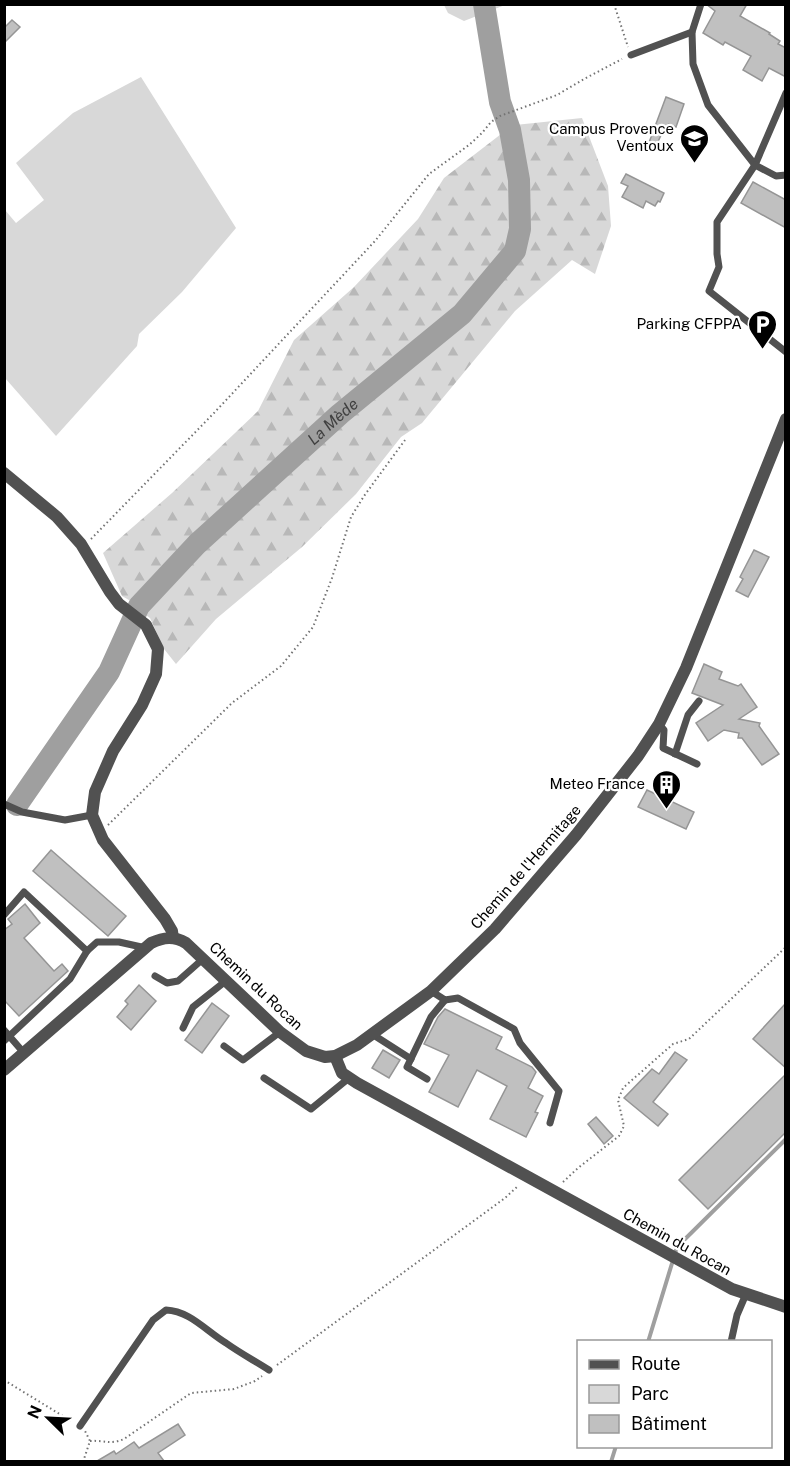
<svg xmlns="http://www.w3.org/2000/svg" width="790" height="1466" viewBox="0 0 790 1466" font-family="'Public Sans',sans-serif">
  <defs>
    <pattern id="forest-firs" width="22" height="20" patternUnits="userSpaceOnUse" patternTransform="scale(1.5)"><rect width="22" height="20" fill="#d8d8d8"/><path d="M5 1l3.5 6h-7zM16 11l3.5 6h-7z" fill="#b8b8b8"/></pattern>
  </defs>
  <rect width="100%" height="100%" fill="#fff"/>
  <g fill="#d8d8d8">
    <polygon points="444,5 505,5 464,21 448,13"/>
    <polygon points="141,77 236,228 182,292 139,334 137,346 56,436 5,378 5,210 16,223 44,200 16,163 73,113"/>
  </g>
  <g fill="url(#forest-firs)">
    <polygon points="582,118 608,186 611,226 595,274 572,260 515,311 422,423 401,437 356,494 302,547 216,619 176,664 164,649 150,618 143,613 146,604 206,541 346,415 468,316 521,253 526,225 524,175 515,125"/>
    <polygon points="505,131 515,182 515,228 511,249 460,311 333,413 192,542 134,603 122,596 103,553 172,493 258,411 294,340 354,287 418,219 444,178"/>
  </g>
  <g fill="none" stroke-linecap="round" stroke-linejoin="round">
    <g stroke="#9f9f9f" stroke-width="4">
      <polyline points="648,1342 677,1247 786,1139"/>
      <polyline points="611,1462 616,1446"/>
    </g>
    <path stroke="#9f9f9f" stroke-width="22" id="s1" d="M 17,805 L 109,672 L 139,606 L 197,544 L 340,414 L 462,314 L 515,251 L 520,229 L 519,180 L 510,130 L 500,102 L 484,4"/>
  </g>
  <g fill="#c0c0c0" stroke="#959595" stroke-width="1.5">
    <polygon points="706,4 747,4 740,16 770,33 769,34 780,41 778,44 786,48 786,77 769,68 762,81 743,70 751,56 725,42 723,45 703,33 715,11"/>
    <polygon points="12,20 20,27 4,43 4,28"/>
    <polygon points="666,97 684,104 676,127 669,124 666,132 663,131 654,150 647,148"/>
    <polygon points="626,174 664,193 660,202 658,201 655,206 646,201 643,208 622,197 628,186 621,183"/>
    <polygon points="753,182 786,200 786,228 741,203"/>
    <polygon points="754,550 769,557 748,597 736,591 743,579 740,577"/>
    <polygon points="704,664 722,672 719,679 738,686 741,684 757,707 739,719 760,723 759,726 779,754 762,765 742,738 738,738 739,733 724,730 708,741 696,723 723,705 692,693"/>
    <polygon points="647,790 694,812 686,829 638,807"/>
    <polygon points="51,850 126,916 108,936 33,871"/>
    <polygon points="25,904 40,923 24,938 54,971 62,964 68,971 19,1016 4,1000 4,930 12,924 8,919"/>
    <polygon points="139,985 156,1001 131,1030 117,1017 128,1004 125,1001"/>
    <polygon points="212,1003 229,1016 202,1053 185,1040"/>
    <polygon points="786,1003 786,1068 753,1039"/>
    <polygon points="445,1009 502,1037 496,1049 532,1067 536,1072 528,1088 543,1096 535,1112 538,1113 526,1137 490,1119 507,1086 477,1070 458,1107 429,1092 449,1055 424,1044 438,1017"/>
    <polygon points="383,1050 400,1060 389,1078 372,1068"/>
    <polygon points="675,1052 687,1060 653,1102 668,1114 658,1126 624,1098 652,1069 659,1074"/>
    <polygon points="786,1074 786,1132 708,1209 679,1180"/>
    <polygon points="596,1117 613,1136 604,1144 588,1124"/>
    <polygon points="178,1424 185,1435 158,1453 164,1461 97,1461 114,1451 116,1454 134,1442 139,1448"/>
  </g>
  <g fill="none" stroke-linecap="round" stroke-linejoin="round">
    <g stroke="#737373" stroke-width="2" stroke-dasharray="1.5 3" stroke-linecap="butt">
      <polyline points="614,4 628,47"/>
      <polyline points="91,539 214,413 375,241 429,174 469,145 482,133 491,122 500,116 557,95 584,79 622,59"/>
      <polyline points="108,825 232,703 281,666 313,627 332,578 351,517 364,496 405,440"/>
      <polyline points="563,1182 578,1168 619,1136 624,1126 618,1100 623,1088 673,1044 689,1039 786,947"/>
      <polyline points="277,1365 505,1198 518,1186"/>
      <polyline points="4,1380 71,1421"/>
      <path d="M 90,1441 C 105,1440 110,1445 124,1439 L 191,1393 L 234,1389 L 255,1381 L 262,1376"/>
      <polyline points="83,1462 90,1441 85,1431"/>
    </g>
    <g stroke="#515151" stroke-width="7">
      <polyline points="692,32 693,64 708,105 755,165 786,93"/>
      <polyline points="631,55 692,32 701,4"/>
      <polyline points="786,175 776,176 755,165 717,222 717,254 719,267 709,291 786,352"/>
      <polyline points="659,724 664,730 663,748 697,764"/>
      <polyline points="675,754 688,715 699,701"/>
      <polyline points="4,804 22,812 65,820 92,815"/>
      <polyline points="4,915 24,892 87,951"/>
      <polyline points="155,976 167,983 178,981 204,958"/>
      <polyline points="431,991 445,1000 458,998 514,1029 520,1043 559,1091 550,1123"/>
      <polyline points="183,1028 193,1007 227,980"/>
      <polyline points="4,1030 24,1053"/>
      <polyline points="372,1034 411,1059"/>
      <polyline points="4,1041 70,979 87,951 97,942 119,942 146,948"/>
      <polyline points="224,1046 243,1060 280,1032"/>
      <polyline points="264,1078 311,1109 349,1078"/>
      <polyline points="427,1079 407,1067 431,1017 445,1000"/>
      <polyline points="731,1342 737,1315 746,1294"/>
      <path d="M 80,1426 L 153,1320 L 166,1310 C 190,1311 206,1331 226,1343 C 240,1353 255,1361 269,1370"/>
    </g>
    <g stroke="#515151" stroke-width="12">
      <polyline points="4,473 57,517 81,544 110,592 119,604 146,625 158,649 156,674 142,705 113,751 95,792 92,815 103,840 165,919 172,931 173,938"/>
      <polyline points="335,1056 342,1073 357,1083 732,1289 786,1307"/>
      <path d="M 4,1070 L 151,943 C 164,937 174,936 186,943 L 280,1032 L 306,1051 L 325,1057 L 335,1056 L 357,1045 L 431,991 L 495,929 L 576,835 L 638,756 L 659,724 L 686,668 L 786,419"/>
    </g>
  </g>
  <defs>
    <symbol id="school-pin" viewBox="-11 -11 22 30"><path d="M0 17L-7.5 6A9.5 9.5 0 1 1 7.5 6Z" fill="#000" stroke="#fff"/><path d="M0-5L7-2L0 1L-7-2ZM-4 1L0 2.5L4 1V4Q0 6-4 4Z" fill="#fff"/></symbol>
    <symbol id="parking-pin" viewBox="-11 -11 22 30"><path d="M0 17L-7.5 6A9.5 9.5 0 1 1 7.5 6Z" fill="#000" stroke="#fff"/><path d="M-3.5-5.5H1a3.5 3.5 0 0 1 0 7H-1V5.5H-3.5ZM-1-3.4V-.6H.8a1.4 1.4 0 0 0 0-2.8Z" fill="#fff"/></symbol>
    <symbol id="building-pin" viewBox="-11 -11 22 30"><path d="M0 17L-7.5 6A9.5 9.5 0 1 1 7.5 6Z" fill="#000" stroke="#fff"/><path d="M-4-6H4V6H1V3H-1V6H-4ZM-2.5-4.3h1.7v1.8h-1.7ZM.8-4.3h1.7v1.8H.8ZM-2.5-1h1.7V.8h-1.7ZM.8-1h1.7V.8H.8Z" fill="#fff"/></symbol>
  </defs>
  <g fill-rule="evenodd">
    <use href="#school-pin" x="678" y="122" width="33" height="45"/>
    <use href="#parking-pin" x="746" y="308" width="33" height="45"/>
    <use href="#building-pin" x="650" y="768" width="33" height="45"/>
  </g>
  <g text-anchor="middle" stroke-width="4.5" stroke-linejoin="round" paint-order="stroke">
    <g font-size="15" fill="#000" stroke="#fff" text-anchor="end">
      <text x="674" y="134">Campus Provence<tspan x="674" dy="17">Ventoux</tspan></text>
      <text x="742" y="329">Parking CFPPA</text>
      <text x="645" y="789">Meteo France</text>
    </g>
    <g font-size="15" fill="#000" stroke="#fff">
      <text transform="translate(526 867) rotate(-49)" y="5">Chemin de l'Hermitage</text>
      <text transform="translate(256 986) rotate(43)" y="5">Chemin du Rocan</text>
      <text transform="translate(677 1242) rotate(29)" y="5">Chemin du Rocan</text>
    </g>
    <g font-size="16" font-style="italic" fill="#404040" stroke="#fff">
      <text dy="6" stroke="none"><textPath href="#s1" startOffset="502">La Mède</textPath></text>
    </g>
  </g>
  <rect width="790" height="1466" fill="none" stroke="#000000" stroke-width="12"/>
  <rect x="577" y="1340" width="195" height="108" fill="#ffffff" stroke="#999999" stroke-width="1.5"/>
  <rect x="589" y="1360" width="30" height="9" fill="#515151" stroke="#999999" stroke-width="1.5"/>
  <text x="631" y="1370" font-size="18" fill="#000000">Route</text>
  <rect x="589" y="1385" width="30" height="18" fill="#d8d8d8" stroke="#999999" stroke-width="1.5"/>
  <text x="631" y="1400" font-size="18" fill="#000000">Parc</text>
  <rect x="589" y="1415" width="30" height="18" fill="#c0c0c0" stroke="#999999" stroke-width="1.5"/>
  <text x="631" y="1430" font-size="18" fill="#000000">Bâtiment</text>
  <g transform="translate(48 1418) rotate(294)" stroke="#ffffff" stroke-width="4.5" paint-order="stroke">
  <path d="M0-4.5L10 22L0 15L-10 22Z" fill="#000000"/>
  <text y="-9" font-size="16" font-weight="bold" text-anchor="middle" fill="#000000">N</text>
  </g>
</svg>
